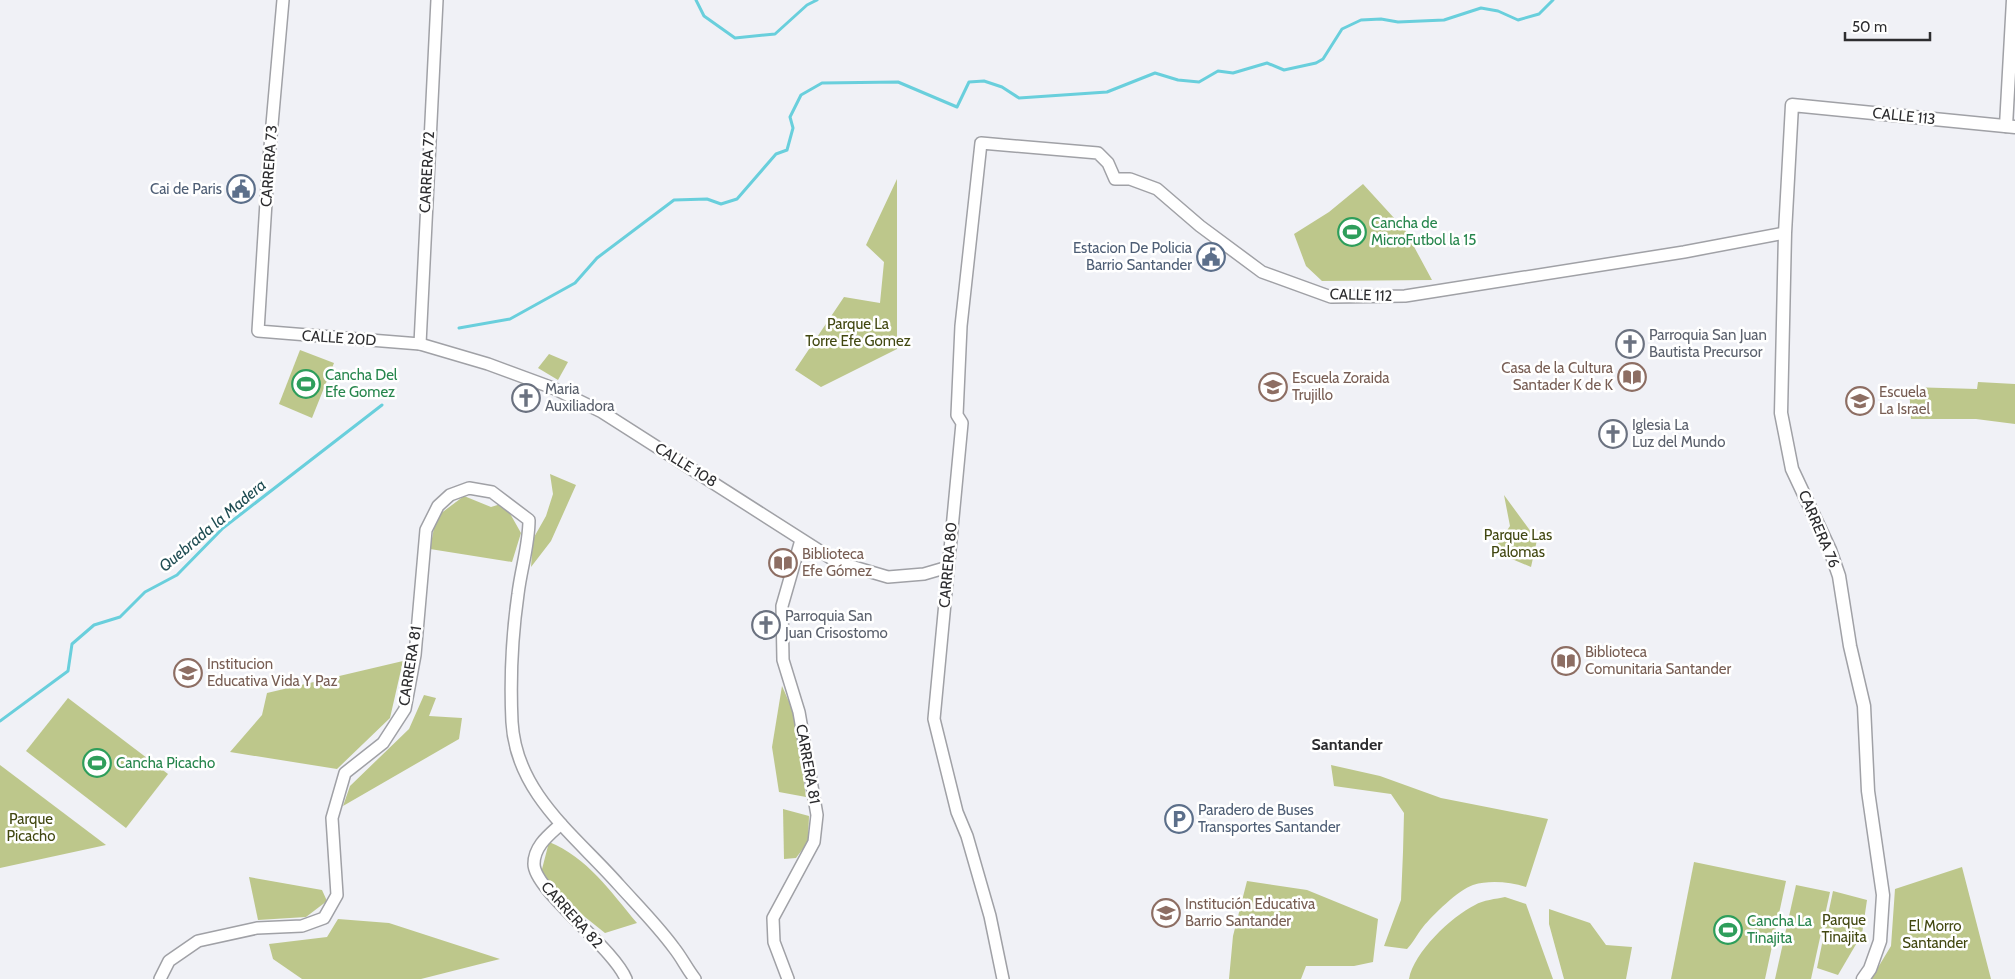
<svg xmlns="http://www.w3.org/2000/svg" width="2015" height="979" viewBox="0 0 2015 979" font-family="Cabin,sans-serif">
  <rect width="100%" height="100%" fill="#f0f1f6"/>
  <g fill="#bdc78b">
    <polygon points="897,179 897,349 821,387 795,370 844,297 880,303 884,262 866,245"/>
    <polygon points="1363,184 1405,230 1432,280 1322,281 1306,266 1294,234 1329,212"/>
    <polygon points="300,350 334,363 312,418 279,404"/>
    <polygon points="549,354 568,362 558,380 538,368"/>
    <polygon points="1978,382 2015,384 2015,424 1976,419 1911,419 1909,387 1977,389"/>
    <polygon points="550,474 576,485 551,541 531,567 533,539 546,516 553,494"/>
    <polygon points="1504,495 1537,540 1531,567 1493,551 1510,526"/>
    <polygon points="464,496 491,507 504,503 521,533 512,562 430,549 436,517"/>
    <polygon points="403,661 390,718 337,769 230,752 262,715 267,693"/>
    <polygon points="782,686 794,713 806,797 779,792 772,747"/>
    <polygon points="424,695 436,698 429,716 462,718 459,739 343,806 350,786 409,729"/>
    <polygon points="68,698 168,774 126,828 26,751"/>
    <polygon points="0,765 106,845 0,868"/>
    <path d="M 1331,765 L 1380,776 L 1441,798 L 1548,819 L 1526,887 C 1509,882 1490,880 1473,885 C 1458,890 1433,915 1423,927 C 1417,934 1414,942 1407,949 L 1384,946 L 1401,900 L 1403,852 L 1404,813 L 1391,794 L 1334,786 Z"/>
    <polygon points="783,809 809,816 808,842 796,858 784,859"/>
    <path d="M 549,842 C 587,857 611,892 637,923 L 605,933 L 580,913 L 541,873 Z"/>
    <polygon points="1694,862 1786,881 1765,979 1671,979"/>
    <polygon points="1962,867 1991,979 1871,979 1891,946 1895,889"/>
    <polygon points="249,877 322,890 327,901 306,917 258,920"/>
    <polygon points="1247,881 1307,890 1378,919 1373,962 1354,966 1306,966 1301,979 1229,979 1233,936"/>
    <polygon points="1796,885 1830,892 1811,979 1775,979"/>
    <polygon points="1833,891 1867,900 1862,934 1838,975 1817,968"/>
    <path d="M 1505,897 L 1526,904 L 1553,979 L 1409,979 C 1414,952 1451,917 1475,905 C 1483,900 1496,899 1505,897 Z"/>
    <polygon points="1549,909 1590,923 1606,945 1632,947 1626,979 1564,979 1549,924"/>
    <polygon points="338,919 389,923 500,959 421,979 302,979 273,959 269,944 327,937"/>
  </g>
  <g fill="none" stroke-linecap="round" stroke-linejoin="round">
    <g stroke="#69cfdc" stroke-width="3">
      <polyline points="696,0 704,16 735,38 775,34 807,5 817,0"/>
      <polyline points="459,328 510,319 575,283 597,258 674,200 707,199 721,204 737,199 776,154 787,150 793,128 790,117 801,95 822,83 898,82 957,107 969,82 984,81 1002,87 1019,98 1107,92 1155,73 1178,80 1199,82 1218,71 1233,73 1267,63 1284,70 1316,63 1323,59 1342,29 1361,20 1381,19 1398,22 1444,20 1481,8 1498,11 1518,20 1539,14 1553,0"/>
      <polyline points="0,721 68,671 72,644 94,625 120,617 145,592 177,575 223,528 382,405"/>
    </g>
    <defs>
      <g id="tertiary">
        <polyline points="283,0 268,170 258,331 420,344 488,364 553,388 602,412 837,562 888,577 924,574 948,567"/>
        <polyline points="420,344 437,0"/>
        <path d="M 561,824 C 549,835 534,846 534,864 C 534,890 613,947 626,979"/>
        <path d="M 160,979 L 169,961 L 198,941 L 257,928 L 302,926 L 324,918 L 337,895 L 332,818 L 345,773 L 383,743 L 405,709 L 415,655 L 426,530 L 438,506 L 450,495 L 469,488 L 492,492 L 529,520 C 529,545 521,569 518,594 C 512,636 510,680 512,722 C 516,794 576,836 619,885 C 638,906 658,926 674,948 C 682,958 687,969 695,979"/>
        <polyline points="788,979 774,942 773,918 814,842 817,815 799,712 783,660 782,606 801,540"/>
        <polyline points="1003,979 990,916 967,836 957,812 934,719 962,423 957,415 961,326 981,143 1098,153 1108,163 1115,179 1130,179 1157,189 1200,226 1262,272 1331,297 1405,296 1684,252 1785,233"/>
      </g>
      <g id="secondary">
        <polyline points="2006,126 2013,0"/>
        <polyline points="1863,979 1870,969 1880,941 1883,895 1868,791 1864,706 1850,646 1839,576 1830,550 1792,469 1781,413 1785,233 1792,105 2015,127"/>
      </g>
    </defs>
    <use href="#tertiary" stroke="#a0a1a6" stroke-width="14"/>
    <use href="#secondary" stroke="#a0a1a6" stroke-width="15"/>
    <use href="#tertiary" stroke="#fff" stroke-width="11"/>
    <use href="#secondary" stroke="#fff" stroke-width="12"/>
  </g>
  <defs>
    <symbol id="civic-ring" viewBox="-11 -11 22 22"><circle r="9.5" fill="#fff" stroke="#5c6f8a" stroke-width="1.5"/><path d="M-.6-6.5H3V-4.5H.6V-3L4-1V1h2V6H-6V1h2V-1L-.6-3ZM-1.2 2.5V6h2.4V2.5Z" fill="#5c6f8a"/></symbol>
    <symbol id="stadium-ring" viewBox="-11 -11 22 22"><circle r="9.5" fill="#fff" stroke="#2e9e5b" stroke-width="1.5"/><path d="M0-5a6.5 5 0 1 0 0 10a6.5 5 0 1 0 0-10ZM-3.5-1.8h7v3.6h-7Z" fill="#2e9e5b"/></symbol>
    <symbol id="church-ring" viewBox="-11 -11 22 22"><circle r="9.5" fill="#fff" stroke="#6b7280" stroke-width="1.5"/><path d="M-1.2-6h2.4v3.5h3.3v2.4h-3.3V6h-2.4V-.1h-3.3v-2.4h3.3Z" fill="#6b7280"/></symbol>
    <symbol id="library-ring" viewBox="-11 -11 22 22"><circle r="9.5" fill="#fff" stroke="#8d6e63" stroke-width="1.5"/><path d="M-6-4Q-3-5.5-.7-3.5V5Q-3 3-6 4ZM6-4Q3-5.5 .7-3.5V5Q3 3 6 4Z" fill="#8d6e63"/></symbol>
    <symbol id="school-ring" viewBox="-11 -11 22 22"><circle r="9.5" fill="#fff" stroke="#8d6e63" stroke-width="1.5"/><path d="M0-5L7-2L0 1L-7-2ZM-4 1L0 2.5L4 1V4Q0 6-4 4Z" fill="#8d6e63"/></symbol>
    <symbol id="university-ring" viewBox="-11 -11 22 22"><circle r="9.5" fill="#fff" stroke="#8d6e63" stroke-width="1.5"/><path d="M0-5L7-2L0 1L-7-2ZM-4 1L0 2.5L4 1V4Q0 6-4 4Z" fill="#8d6e63"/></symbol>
    <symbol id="parking-ring" viewBox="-11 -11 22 22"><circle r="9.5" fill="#fff" stroke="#5c6f8a" stroke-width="1.5"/><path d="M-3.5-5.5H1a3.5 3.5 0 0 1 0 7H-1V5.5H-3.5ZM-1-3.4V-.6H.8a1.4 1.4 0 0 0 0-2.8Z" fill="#5c6f8a"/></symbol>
  </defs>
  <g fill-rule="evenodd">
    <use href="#civic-ring" x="225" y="173" width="32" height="32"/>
    <use href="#stadium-ring" x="1336" y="216" width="32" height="32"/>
    <use href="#civic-ring" x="1195" y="241" width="32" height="32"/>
    <use href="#church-ring" x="1614" y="328" width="32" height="32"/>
    <use href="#library-ring" x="1616" y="361" width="32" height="32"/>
    <use href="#stadium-ring" x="290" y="368" width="32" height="32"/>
    <use href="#school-ring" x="1257" y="371" width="32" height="32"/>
    <use href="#church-ring" x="510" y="382" width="32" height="32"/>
    <use href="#university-ring" x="1844" y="385" width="32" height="32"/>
    <use href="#church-ring" x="1597" y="418" width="32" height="32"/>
    <use href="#library-ring" x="767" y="547" width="32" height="32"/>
    <use href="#church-ring" x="750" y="609" width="32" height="32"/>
    <use href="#library-ring" x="1550" y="645" width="32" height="32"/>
    <use href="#school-ring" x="172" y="657" width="32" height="32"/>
    <use href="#stadium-ring" x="81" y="747" width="32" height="32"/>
    <use href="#parking-ring" x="1163" y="803" width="32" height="32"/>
    <use href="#school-ring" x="1150" y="897" width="32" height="32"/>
    <use href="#stadium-ring" x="1712" y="914" width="32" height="32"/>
  </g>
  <g text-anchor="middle" stroke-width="5" stroke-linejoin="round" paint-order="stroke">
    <g font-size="15" fill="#2d2d2f" stroke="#fff">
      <text transform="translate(1904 116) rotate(6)" y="5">CALLE 113</text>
      <text transform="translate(269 166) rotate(-86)" y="5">CARRERA 73</text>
      <text transform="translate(427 172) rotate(-87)" y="5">CARRERA 72</text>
      <text transform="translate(1361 295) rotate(2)" y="5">CALLE 112</text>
      <text transform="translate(339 338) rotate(4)" y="5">CALLE 20D</text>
      <text transform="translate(686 465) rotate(32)" y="5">CALLE 108</text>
      <text transform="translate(1819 529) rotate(67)" y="5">CARRERA 76</text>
      <text transform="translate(948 565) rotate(-85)" y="5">CARRERA 80</text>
      <text transform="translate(410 666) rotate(-81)" y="5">CARRERA 81</text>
      <text transform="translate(808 764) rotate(80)" y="5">CARRERA 81</text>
      <text transform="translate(572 915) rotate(48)" y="5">CARRERA 82</text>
    </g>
    <g font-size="15" fill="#4e5e75" stroke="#fff" text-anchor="end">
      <text x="222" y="194">Cai de Paris</text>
      <text x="1192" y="253">Estacion De Policia<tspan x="1192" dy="17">Barrio Santander</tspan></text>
      <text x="1198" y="815" text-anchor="start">Paradero de Buses<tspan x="1198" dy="17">Transportes Santander</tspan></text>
    </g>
    <g font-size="15" fill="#27864d" stroke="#fff" text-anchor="start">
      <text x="1371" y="228">Cancha de<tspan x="1371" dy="17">MicroFutbol la 15</tspan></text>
      <text x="325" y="380">Cancha Del<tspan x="325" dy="17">Efe Gomez</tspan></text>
      <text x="116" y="768">Cancha Picacho</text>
      <text x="1747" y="926">Cancha La<tspan x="1747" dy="17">Tinajita</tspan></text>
    </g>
    <g font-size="15" fill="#424811" stroke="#fff">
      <text x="858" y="329">Parque La<tspan x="858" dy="17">Torre Efe Gomez</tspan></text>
      <text x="1518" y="540">Parque Las<tspan x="1518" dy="17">Palomas</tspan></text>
      <text x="31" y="824">Parque<tspan x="31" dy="17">Picacho</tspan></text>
      <text x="1844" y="925">Parque<tspan x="1844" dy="17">Tinajita</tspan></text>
      <text x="1935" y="931">El Morro<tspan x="1935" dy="17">Santander</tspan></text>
    </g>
    <g font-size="15" fill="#5b616d" stroke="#fff" text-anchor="start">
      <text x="1649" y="340">Parroquia San Juan<tspan x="1649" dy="17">Bautista Precursor</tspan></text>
      <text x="545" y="394">Maria<tspan x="545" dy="17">Auxiliadora</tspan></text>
      <text x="1632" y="430">Iglesia La<tspan x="1632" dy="17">Luz del Mundo</tspan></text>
      <text x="785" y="621">Parroquia San<tspan x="785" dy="17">Juan Crisostomo</tspan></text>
    </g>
    <g font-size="15" fill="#785e54" stroke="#fff" text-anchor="start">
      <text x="1613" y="373" text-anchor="end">Casa de la Cultura<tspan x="1613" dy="17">Santader K de K</tspan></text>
      <text x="1292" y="383">Escuela Zoraida<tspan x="1292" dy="17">Trujillo</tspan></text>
      <text x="1879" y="397">Escuela<tspan x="1879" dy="17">La Israel</tspan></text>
      <text x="802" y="559">Biblioteca<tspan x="802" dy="17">Efe Gómez</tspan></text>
      <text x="1585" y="657">Biblioteca<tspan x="1585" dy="17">Comunitaria Santander</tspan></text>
      <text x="207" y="669">Institucion<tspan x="207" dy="17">Educativa Vida Y Paz</tspan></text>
      <text x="1185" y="909">Institución Educativa<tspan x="1185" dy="17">Barrio Santander</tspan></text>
    </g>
    <g font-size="16" font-style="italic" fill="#1f4d53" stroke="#fff">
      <text transform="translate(212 525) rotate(-40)" y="6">Quebrada la Madera</text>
    </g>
    <g font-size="16" font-weight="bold" fill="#2d2d2f" stroke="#fff">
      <text x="1347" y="750">Santander</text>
    </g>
  </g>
  <path d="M1845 32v8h85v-8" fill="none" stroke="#2d2d2f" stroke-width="2.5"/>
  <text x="1852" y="32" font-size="15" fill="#2d2d2f" stroke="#ffffff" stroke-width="4" paint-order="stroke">50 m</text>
</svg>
